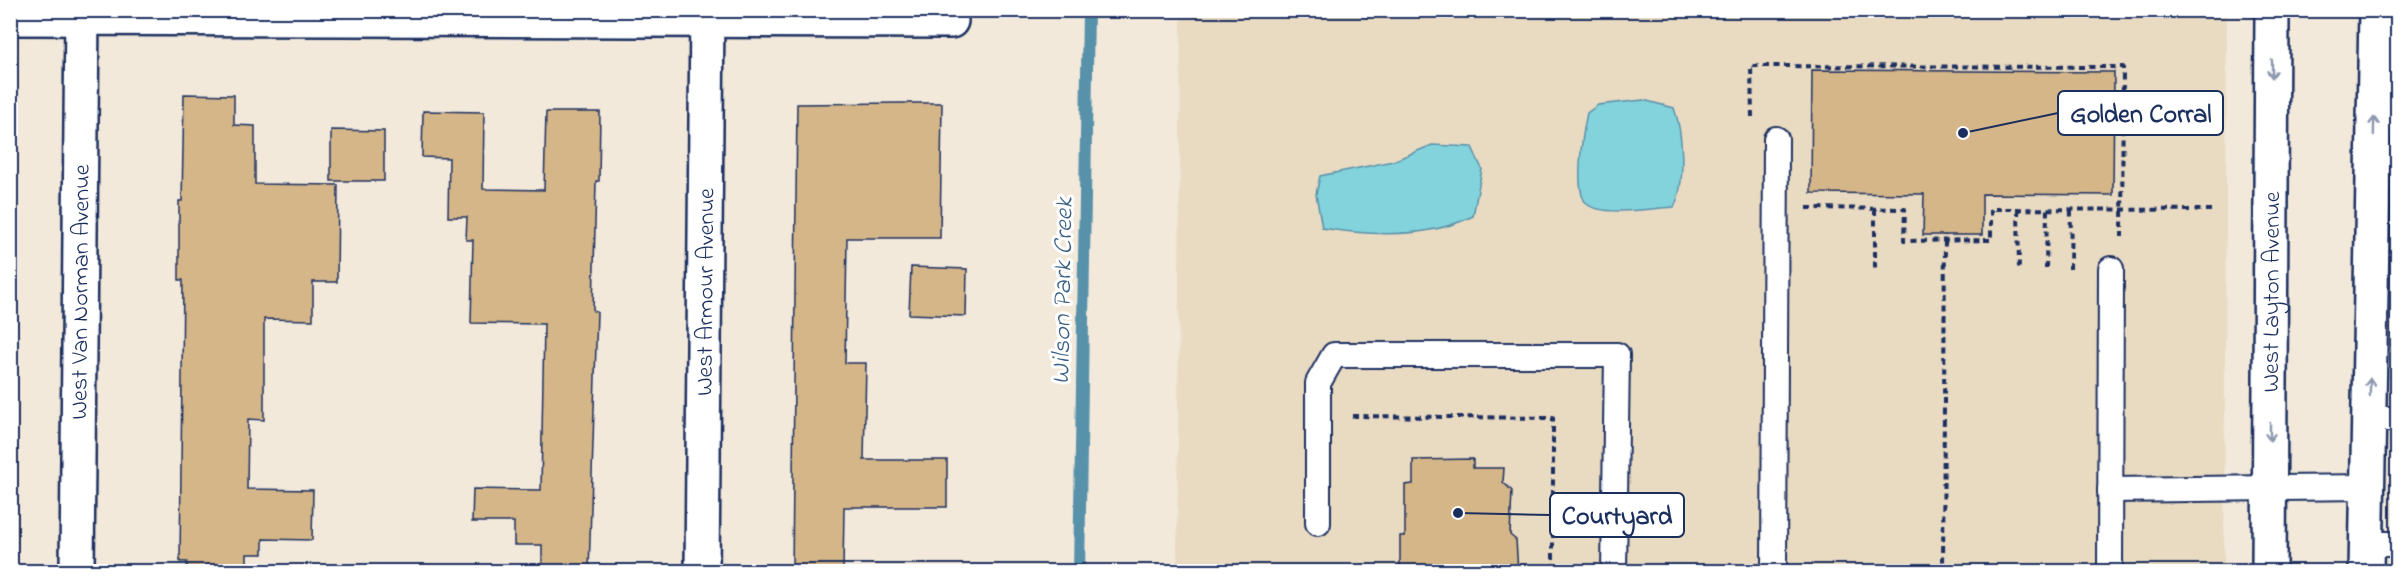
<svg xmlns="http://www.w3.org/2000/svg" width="2408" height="582" viewBox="0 0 2408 582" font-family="'Indie Flower',sans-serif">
  <rect width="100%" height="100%" fill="#f2e9db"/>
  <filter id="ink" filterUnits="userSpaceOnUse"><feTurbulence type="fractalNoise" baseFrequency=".0167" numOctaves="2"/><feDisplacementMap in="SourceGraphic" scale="12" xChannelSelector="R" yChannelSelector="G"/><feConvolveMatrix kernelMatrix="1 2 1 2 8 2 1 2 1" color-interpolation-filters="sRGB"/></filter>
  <g filter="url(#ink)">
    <polygon fill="#e9dac2" points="1181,11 2227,11 2224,571 1177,572"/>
    <g fill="#83d3dc" stroke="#5991aa" stroke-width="1.5">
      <path d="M 1643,100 L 1674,108 C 1683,132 1686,184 1674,207 C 1655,208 1602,217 1587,204 C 1573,192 1583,131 1587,113 L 1598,105 Z"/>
      <path d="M 1432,145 L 1472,147 L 1482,169 L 1473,216 C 1428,239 1371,236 1322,228 L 1316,194 L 1320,176 L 1393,161 Z"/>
    </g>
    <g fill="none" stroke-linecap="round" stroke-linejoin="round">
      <polyline stroke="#5991aa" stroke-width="12" points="1079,572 1088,10"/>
    </g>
    <g fill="#d5b688" stroke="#1b2f5e" stroke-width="1.5">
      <polygon points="1812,70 2114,72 2113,195 1982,194 1982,235 1923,235 1924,194 1811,193"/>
      <polygon points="184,94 234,95 234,125 255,126 255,184 338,185 337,282 313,282 313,320 264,319 264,420 248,419 247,489 313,490 312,540 263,539 263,554 247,554 247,572 187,572 187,562 180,562 183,280 179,280 179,201 182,201"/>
      <polygon points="901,103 942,103 940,238 847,238 845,363 866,363 864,460 947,460 947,507 844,507 843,572 792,572 797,104"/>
      <polygon points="423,111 484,112 483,189 544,190 546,112 600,112 599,181 596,181 593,311 597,312 589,572 542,572 542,545 514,545 514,522 472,522 473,489 541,490 544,324 471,323 473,240 466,240 467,217 448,217 449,158 422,157"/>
      <polygon points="331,130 384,131 384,181 331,181"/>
      <polygon points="911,267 967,269 966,316 909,314"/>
      <polygon points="1473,459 1473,468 1504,468 1503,482 1512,491 1510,535 1516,540 1518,572 1400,572 1400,536 1405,536 1405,485 1413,484 1413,460"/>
    </g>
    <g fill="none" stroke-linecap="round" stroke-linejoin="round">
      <defs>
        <g id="service">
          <polyline points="2375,86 2398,87"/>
          <polyline points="2370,419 2398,419"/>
          <polyline points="2110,490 2368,487"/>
          <polyline points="1318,523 1318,383 1334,355 1617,355 1614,572"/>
          <polyline points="2366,544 2398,544"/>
          <polyline points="1774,572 1776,139"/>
          <polyline points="2110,572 2111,269"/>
        </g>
        <g id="minor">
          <polyline points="10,18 951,21"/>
          <path id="s1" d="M 77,572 L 82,10"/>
          <path id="s2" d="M 702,572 L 707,10"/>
        </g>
        <g id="secondary">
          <path id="s3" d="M 2269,572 L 2272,10"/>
          <polyline points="2366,572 2376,10"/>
        </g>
      </defs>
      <use href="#service" stroke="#1b2f5e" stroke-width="28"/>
      <use href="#minor" stroke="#1b2f5e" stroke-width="38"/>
      <use href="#secondary" stroke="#1b2f5e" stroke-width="38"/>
      <g stroke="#1b2f5e" stroke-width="4" stroke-dasharray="6 4.5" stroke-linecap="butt">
        <polyline points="1752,117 1751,66 2123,67 2122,237"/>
        <polyline points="1807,208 1905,209 1904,241 1991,240 1991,209 2211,210"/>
        <polyline points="1875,209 1875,268"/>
        <polyline points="2018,209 2019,268"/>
        <polyline points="2046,268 2047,209"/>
        <polyline points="2070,269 2071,209"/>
        <polyline points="1352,416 1553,418 1553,567 1559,572"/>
        <polyline points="1943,572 1945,235"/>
      </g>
      <use href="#service" stroke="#fff" stroke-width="24"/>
      <use href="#minor" stroke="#fff" stroke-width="33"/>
      <use href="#secondary" stroke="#fff" stroke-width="33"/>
    </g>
    <defs><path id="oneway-shaft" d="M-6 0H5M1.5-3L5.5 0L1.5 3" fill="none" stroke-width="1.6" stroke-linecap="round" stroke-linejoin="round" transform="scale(1.5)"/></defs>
    <g stroke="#8d97ae">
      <use href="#oneway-shaft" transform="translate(2272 69) rotate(90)"/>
      <use href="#oneway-shaft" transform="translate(2374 126) rotate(-89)"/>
      <use href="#oneway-shaft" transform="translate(2370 387) rotate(-89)"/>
      <use href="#oneway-shaft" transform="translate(2270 432) rotate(90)"/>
    </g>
  </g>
  <g text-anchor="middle" stroke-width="6" stroke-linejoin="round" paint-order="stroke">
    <g font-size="24" fill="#1b2f5e" stroke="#fff">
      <text dy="8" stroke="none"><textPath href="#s1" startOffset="280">West Van Norman Avenue</textPath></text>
      <text dy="8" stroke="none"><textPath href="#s2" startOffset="280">West Armour Avenue</textPath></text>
      <text dy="8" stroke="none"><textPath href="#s3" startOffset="280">West Layton Avenue</textPath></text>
    </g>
    <g font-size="26" font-style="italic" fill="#3a6084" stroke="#fff">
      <text transform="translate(1061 291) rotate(-89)" y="9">Wilson Park Creek</text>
    </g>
  </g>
  <path fill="none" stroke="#1b2f5e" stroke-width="2" d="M1963 133L2058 113M1458 513L1550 515"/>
  <g fill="#1b2f5e" stroke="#fff" stroke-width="2">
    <circle cx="1963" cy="133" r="6"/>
    <circle cx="1458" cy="513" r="6"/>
  </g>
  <g fill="#fff" stroke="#1b2f5e" stroke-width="2">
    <rect x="2058" y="91" width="165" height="44" rx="6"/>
    <rect x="1550" y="493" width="134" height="44" rx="6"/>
  </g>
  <g font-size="26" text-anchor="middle" font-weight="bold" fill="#1b2f5e">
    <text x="2141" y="122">Golden Corral</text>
    <text x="1617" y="524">Courtyard</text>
  </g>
  <rect width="2408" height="582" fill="none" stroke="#fff" stroke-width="36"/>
  <rect x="18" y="18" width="2372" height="546" fill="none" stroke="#1b2f5e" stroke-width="2" filter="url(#ink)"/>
</svg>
